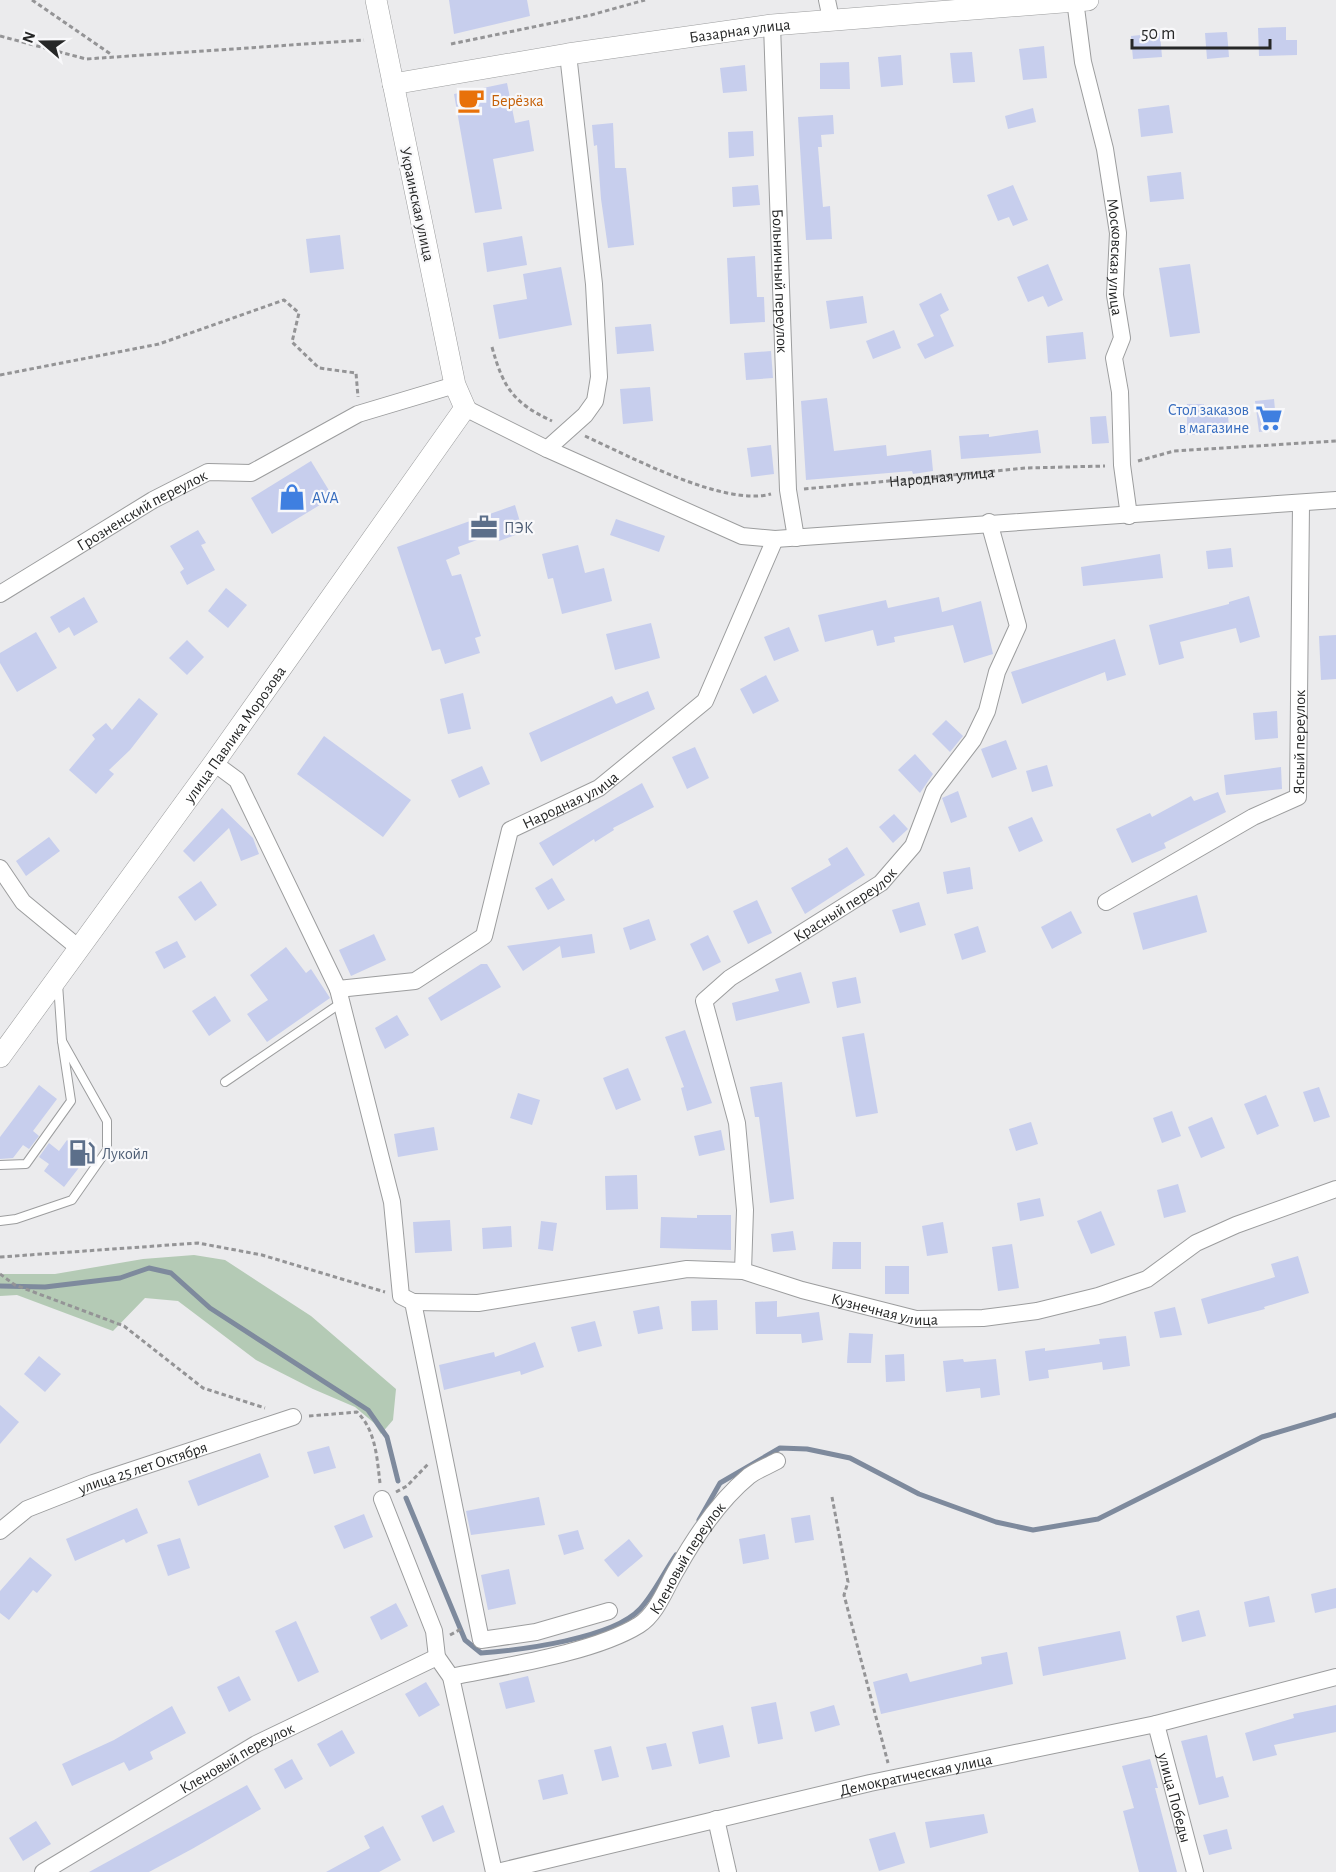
<svg xmlns="http://www.w3.org/2000/svg" width="1336" height="1872" viewBox="0 0 1336 1872" font-family="'Alegreya Sans',sans-serif">
  <rect width="100%" height="100%" fill="#ebebed"/>
  <polygon fill="#b4cab5" points="194,1255 225,1260 311,1316 396,1389 393,1420 381,1434 374,1423 355,1407 313,1389 256,1360 178,1301 145,1298 113,1331 17,1295 0,1296 0,1274 55,1274 143,1259"/>
  <g fill="none" stroke-linecap="round" stroke-linejoin="round">
    <g stroke="#7e8a9d" stroke-width="5">
      <polyline points="0,1286 45,1287 120,1278 149,1268 171,1273 210,1308 368,1410 387,1437 398,1481"/>
      <path d="M 406,1498 L 465,1640 L 481,1653 C 520,1650 612,1639 640,1609 C 654,1594 664,1572 676,1555"/>
      <polyline points="699,1520 720,1483 780,1448 807,1449 850,1458 919,1494 996,1522 1033,1530 1098,1519 1262,1437 1336,1415"/>
    </g>
  </g>
  <g fill="#c7ceed">
    <polygon points="449,0 527,0 530,16 454,34"/>
    <polygon points="1286,27 1286,40 1297,40 1297,55 1259,56 1258,28"/>
    <polygon points="1227,32 1229,57 1207,59 1205,33"/>
    <polygon points="1160,33 1162,57 1133,59 1131,36"/>
    <polygon points="1044,46 1047,78 1023,80 1019,49"/>
    <polygon points="972,52 975,82 953,83 950,53"/>
    <polygon points="901,55 903,85 881,87 878,57"/>
    <polygon points="849,62 850,89 820,89 820,63"/>
    <polygon points="745,65 747,91 723,93 720,68"/>
    <polygon points="507,83 515,123 529,120 534,151 493,159 502,209 475,213 454,94"/>
    <polygon points="1169,105 1173,133 1141,137 1138,109"/>
    <polygon points="1033,108 1036,122 1008,129 1005,116"/>
    <polygon points="833,115 834,134 821,135 822,147 818,147 823,207 830,206 832,239 806,240 798,117"/>
    <polygon points="613,123 615,168 626,168 634,245 608,248 601,199 597,145 594,146 592,125"/>
    <polygon points="753,131 754,156 729,158 728,132"/>
    <polygon points="1181,172 1184,199 1150,202 1147,176"/>
    <polygon points="758,185 760,205 733,207 732,187"/>
    <polygon points="1013,185 1028,220 1013,226 1009,217 998,221 987,195"/>
    <polygon points="340,235 344,269 310,273 306,239"/>
    <polygon points="522,236 527,265 487,272 483,243"/>
    <polygon points="755,256 757,297 764,297 765,322 730,324 727,258"/>
    <polygon points="1048,264 1063,300 1048,307 1043,296 1028,302 1017,277"/>
    <polygon points="1190,264 1200,333 1170,337 1159,268"/>
    <polygon points="561,267 572,325 499,339 493,305 527,299 523,274"/>
    <polygon points="941,293 949,310 940,315 954,346 925,359 917,344 934,336 919,304"/>
    <polygon points="863,296 867,323 830,329 826,301"/>
    <polygon points="651,324 654,351 617,354 615,327"/>
    <polygon points="894,330 901,348 873,359 866,341"/>
    <polygon points="1083,332 1086,359 1048,363 1046,336"/>
    <polygon points="771,351 773,378 746,380 744,353"/>
    <polygon points="650,387 653,421 623,424 620,389"/>
    <polygon points="827,398 834,451 886,445 887,456 931,450 933,471 913,474 912,471 806,480 801,401"/>
    <polygon points="1274,399 1277,430 1259,432 1255,401"/>
    <polygon points="1187,404 1204,404 1204,413 1228,412 1229,434 1187,435"/>
    <polygon points="1106,416 1109,443 1092,444 1090,417"/>
    <polygon points="1038,430 1041,453 961,459 959,436 989,434 989,437"/>
    <polygon points="771,445 774,474 751,477 747,448"/>
    <polygon points="311,461 333,497 272,534 251,498"/>
    <polygon points="515,505 523,532 499,541 496,533 458,547 460,554 446,560 452,576 461,574 481,636 475,638 480,653 445,664 440,649 432,651 397,547"/>
    <polygon points="616,519 665,536 659,552 610,535"/>
    <polygon points="198,530 206,543 201,545 215,570 187,585 180,572 184,569 170,546"/>
    <polygon points="578,545 585,573 604,568 612,601 562,614 553,578 548,579 542,554"/>
    <polygon points="1231,548 1233,567 1208,569 1206,551"/>
    <polygon points="1160,554 1163,578 1083,586 1081,567"/>
    <polygon points="226,588 247,605 228,628 208,611"/>
    <polygon points="1249,596 1260,637 1240,643 1236,628 1180,642 1184,658 1159,665 1149,625 1229,604 1229,602"/>
    <polygon points="84,597 98,622 74,636 69,627 59,633 50,617"/>
    <polygon points="939,597 942,612 981,601 993,654 964,663 953,625 894,637 895,642 877,646 873,630 825,642 818,615 886,600 888,608"/>
    <polygon points="651,623 660,658 615,670 606,634"/>
    <polygon points="789,627 799,651 774,661 764,637"/>
    <polygon points="36,632 57,668 17,692 0,663 0,653"/>
    <polygon points="1336,635 1336,679 1321,680 1319,636"/>
    <polygon points="1115,639 1126,675 1107,681 1105,672 1022,704 1011,672"/>
    <polygon points="187,640 204,657 187,675 169,658"/>
    <polygon points="766,675 779,701 753,714 740,689"/>
    <polygon points="648,691 655,709 541,762 529,733 612,696 616,704"/>
    <polygon points="463,693 471,729 448,734 440,699"/>
    <polygon points="139,698 158,714 130,750 109,770 114,774 96,794 69,770 95,739 92,735 106,723 112,730"/>
    <polygon points="1277,711 1278,738 1255,740 1253,713"/>
    <polygon points="946,720 963,736 950,752 932,734"/>
    <polygon points="324,736 411,800 383,837 297,774"/>
    <polygon points="1006,740 1017,769 992,778 981,749"/>
    <polygon points="695,747 709,778 687,789 672,757"/>
    <polygon points="915,754 933,774 920,793 898,770"/>
    <polygon points="1047,765 1053,786 1032,792 1026,771"/>
    <polygon points="482,766 490,784 459,798 451,780"/>
    <polygon points="1281,767 1282,789 1226,795 1224,775"/>
    <polygon points="642,783 654,807 613,828 614,830 595,842 594,839 553,866 539,843"/>
    <polygon points="958,791 967,817 951,823 942,798"/>
    <polygon points="1218,792 1226,812 1164,843 1166,848 1132,863 1116,829 1150,813 1152,817 1191,796 1194,801"/>
    <polygon points="222,808 253,838 259,854 241,861 229,828 194,862 183,851"/>
    <polygon points="894,814 908,829 893,843 879,827"/>
    <polygon points="1032,817 1043,841 1019,852 1008,827"/>
    <polygon points="49,837 60,851 26,876 16,861"/>
    <polygon points="847,847 865,875 805,914 791,888 831,865 828,859"/>
    <polygon points="970,867 973,889 947,894 943,872"/>
    <polygon points="552,878 565,900 548,910 535,888"/>
    <polygon points="201,881 217,905 195,921 178,897"/>
    <polygon points="1197,895 1207,932 1143,950 1133,913"/>
    <polygon points="757,900 772,933 748,944 733,911"/>
    <polygon points="919,902 926,925 900,933 892,910"/>
    <polygon points="1071,911 1082,933 1052,949 1041,927"/>
    <polygon points="649,919 656,940 630,950 623,928"/>
    <polygon points="978,926 986,952 962,960 954,934"/>
    <polygon points="374,934 386,960 351,976 339,950"/>
    <polygon points="592,934 595,953 562,958 560,946 523,971 507,946"/>
    <polygon points="708,935 721,962 703,971 690,944"/>
    <polygon points="177,941 186,957 164,969 155,952"/>
    <polygon points="286,947 306,973 311,969 330,998 267,1042 247,1014 268,1000 250,975"/>
    <polygon points="481,964 487,964 501,987 441,1021 428,998"/>
    <polygon points="801,972 810,1003 736,1021 732,1003 779,991 775,979"/>
    <polygon points="856,977 861,1003 837,1008 832,982"/>
    <polygon points="215,996 231,1021 209,1036 192,1011"/>
    <polygon points="397,1015 409,1035 385,1049 375,1028"/>
    <polygon points="685,1030 712,1103 687,1111 681,1088 684,1087 665,1037"/>
    <polygon points="864,1033 878,1113 856,1117 842,1037"/>
    <polygon points="628,1068 641,1100 616,1110 603,1078"/>
    <polygon points="782,1082 794,1199 770,1203 759,1117 755,1117 750,1087"/>
    <polygon points="39,1085 57,1099 33,1131 39,1136 29,1149 23,1145 13,1158 0,1159 0,1137"/>
    <polygon points="1319,1087 1330,1117 1314,1122 1303,1092"/>
    <polygon points="518,1093 540,1100 532,1125 510,1118"/>
    <polygon points="1266,1095 1279,1126 1257,1135 1244,1104"/>
    <polygon points="1172,1111 1181,1136 1162,1143 1153,1118"/>
    <polygon points="1212,1117 1225,1148 1201,1158 1188,1127"/>
    <polygon points="1031,1122 1038,1144 1016,1151 1009,1129"/>
    <polygon points="434,1127 438,1150 398,1157 394,1134"/>
    <polygon points="721,1130 725,1150 699,1156 694,1136"/>
    <polygon points="67,1140 88,1156 64,1187 44,1171 49,1164 39,1157 49,1143 59,1151"/>
    <polygon points="637,1175 638,1209 606,1210 605,1176"/>
    <polygon points="1178,1184 1186,1212 1164,1218 1157,1190"/>
    <polygon points="1040,1198 1044,1216 1020,1221 1017,1203"/>
    <polygon points="1101,1211 1115,1245 1091,1254 1077,1221"/>
    <polygon points="697,1215 731,1215 731,1250 660,1248 661,1217 697,1218"/>
    <polygon points="450,1220 452,1251 415,1253 413,1222"/>
    <polygon points="541,1221 557,1223 553,1251 538,1249"/>
    <polygon points="943,1222 948,1253 927,1256 922,1226"/>
    <polygon points="511,1226 512,1247 483,1249 482,1228"/>
    <polygon points="793,1231 796,1250 773,1252 771,1234"/>
    <polygon points="833,1242 861,1242 861,1269 832,1269"/>
    <polygon points="1012,1244 1019,1288 998,1291 992,1247"/>
    <polygon points="1298,1256 1309,1293 1264,1307 1265,1309 1208,1324 1201,1299 1275,1277 1271,1264"/>
    <rect x="885" y="1266" width="24" height="28"/>
    <polygon points="717,1300 718,1330 692,1331 691,1301"/>
    <polygon points="777,1301 777,1317 819,1312 823,1340 802,1343 801,1334 756,1334 755,1302"/>
    <polygon points="659,1306 663,1329 638,1334 633,1311"/>
    <polygon points="1175,1307 1182,1335 1160,1338 1154,1312"/>
    <polygon points="595,1321 602,1346 578,1352 571,1327"/>
    <polygon points="849,1333 873,1334 871,1363 847,1363"/>
    <polygon points="1126,1336 1130,1366 1103,1370 1102,1362 1048,1370 1049,1378 1029,1381 1025,1351 1045,1348 1045,1351 1100,1344 1099,1339"/>
    <polygon points="535,1342 544,1367 521,1375 520,1371 444,1390 439,1365 494,1352 495,1357"/>
    <polygon points="904,1354 905,1381 886,1382 885,1355"/>
    <polygon points="39,1356 61,1374 45,1392 24,1374"/>
    <polygon points="963,1359 964,1362 996,1359 1000,1395 981,1398 980,1388 946,1392 943,1361"/>
    <polygon points="0,1405 19,1422 0,1444"/>
    <polygon points="329,1446 336,1468 314,1474 307,1452"/>
    <polygon points="260,1453 269,1477 198,1506 188,1481"/>
    <polygon points="539,1497 545,1525 471,1535 466,1511"/>
    <polygon points="137,1508 148,1533 126,1543 124,1539 75,1561 66,1539"/>
    <polygon points="364,1514 373,1537 344,1549 334,1526"/>
    <polygon points="810,1515 814,1540 795,1543 791,1518"/>
    <polygon points="578,1530 584,1549 564,1555 558,1535"/>
    <polygon points="765,1534 769,1559 743,1564 739,1539"/>
    <polygon points="180,1538 190,1568 168,1576 157,1545"/>
    <polygon points="629,1539 643,1556 618,1577 604,1560"/>
    <polygon points="30,1557 52,1575 37,1593 33,1590 9,1620 0,1613 0,1591"/>
    <polygon points="509,1569 516,1604 488,1610 481,1575"/>
    <polygon points="1336,1588 1336,1608 1315,1613 1311,1594"/>
    <polygon points="1269,1596 1275,1622 1249,1627 1244,1602"/>
    <polygon points="396,1603 408,1626 381,1640 370,1617"/>
    <polygon points="1199,1610 1206,1636 1182,1642 1176,1616"/>
    <polygon points="296,1621 319,1672 298,1682 275,1631"/>
    <polygon points="1120,1631 1126,1659 1043,1676 1038,1647"/>
    <polygon points="1007,1652 1013,1684 881,1714 873,1682 907,1673 910,1682 982,1664 981,1657"/>
    <polygon points="239,1676 251,1700 229,1712 217,1687"/>
    <polygon points="528,1676 535,1702 506,1709 499,1683"/>
    <polygon points="426,1682 440,1705 419,1717 405,1694"/>
    <polygon points="776,1702 783,1739 758,1744 751,1707"/>
    <polygon points="834,1705 840,1725 815,1732 810,1712"/>
    <polygon points="1336,1705 1336,1732 1274,1745 1277,1755 1253,1761 1245,1733 1294,1718 1293,1714"/>
    <polygon points="172,1706 186,1733 150,1752 153,1759 129,1771 124,1762 72,1786 62,1764 114,1740"/>
    <polygon points="723,1725 730,1757 699,1764 692,1732"/>
    <polygon points="342,1730 355,1753 330,1767 317,1744"/>
    <polygon points="1207,1735 1216,1778 1223,1776 1229,1797 1199,1805 1181,1741"/>
    <polygon points="666,1743 672,1766 652,1770 646,1747"/>
    <polygon points="611,1746 619,1777 602,1781 594,1750"/>
    <polygon points="292,1759 303,1779 285,1789 274,1769"/>
    <polygon points="1150,1759 1158,1788 1155,1788 1177,1872 1139,1872 1123,1811 1134,1808 1122,1766"/>
    <polygon points="563,1774 568,1794 543,1800 538,1780"/>
    <polygon points="247,1785 261,1809 192,1849 149,1872 89,1872"/>
    <polygon points="443,1805 455,1832 433,1842 421,1816"/>
    <polygon points="984,1814 988,1833 930,1848 925,1822"/>
    <polygon points="36,1821 51,1844 23,1861 9,1838"/>
    <polygon points="383,1826 401,1860 379,1872 326,1872 370,1848 364,1836"/>
    <polygon points="1227,1829 1232,1849 1209,1855 1203,1835"/>
    <polygon points="895,1832 905,1863 879,1871 869,1839"/>
  </g>
  <g fill="none" stroke-linecap="round" stroke-linejoin="round">
    <defs>
      <g id="service">
        <polyline points="225,1082 341,1003"/>
        <polyline points="0,1165 26,1164 71,1101 62,1041 58,984"/>
        <polyline points="0,1221 16,1219 72,1200 107,1150 107,1121 62,1041"/>
      </g>
      <g id="minor">
        <polyline points="827,0 831,19"/>
        <path id="s2" d="M 1075,0 L 1083,62 L 1105,149 L 1118,233 L 1115,295 L 1122,338 L 1114,358 L 1120,392 L 1122,465 L 1129,516"/>
        <path id="s3" d="M 772,25 L 788,490 L 796,538"/>
        <polyline points="465,408 547,449 742,536 775,539 1336,500"/>
        <polyline points="547,449 585,415 595,401 599,377 594,284 568,54"/>
        <path id="s4" d="M 0,594 L 153,500 L 208,472 L 251,473 L 358,414 L 455,385"/>
        <path id="s5" d="M 214,763 L 237,780 L 338,989 L 415,981 L 484,936 L 510,830 L 599,788 L 705,701 L 775,539"/>
        <polyline points="0,868 23,902 80,949"/>
        <path id="s6" d="M 1106,902 L 1253,817 L 1298,797 L 1301,504"/>
        <polyline points="338,989 392,1202 401,1296 413,1302 481,1640 536,1632 609,1611"/>
        <path id="s7" d="M 743,1271 L 745,1210 L 737,1123 L 704,1001 L 730,978 L 881,883 L 913,846 L 934,791 L 973,740 L 987,711 L 997,672 L 1018,626 L 989,522"/>
        <path id="s8" d="M 413,1302 L 478,1303 L 687,1269 L 743,1271 L 802,1290 L 916,1319 L 983,1318 L 1037,1311 L 1098,1296 L 1147,1279 L 1196,1243 L 1236,1225 L 1336,1189"/>
        <polyline points="382,1499 434,1631 437,1657 451,1677 494,1872"/>
        <path id="s9" d="M 0,1531 L 27,1509 L 93,1483 L 293,1417"/>
        <path id="s10" d="M 451,1677 C 504,1666 594,1653 639,1625 C 657,1614 666,1587 677,1569 C 695,1537 721,1499 749,1476 C 757,1470 768,1466 777,1461"/>
        <path id="s11" d="M 1156,1724 L 1195,1872"/>
        <polyline points="716,1819 728,1872"/>
        <path id="s12" d="M 43,1872 L 256,1744 L 437,1657"/>
        <path id="s13" d="M 497,1872 L 870,1783 L 1156,1724 L 1336,1677"/>
      </g>
      <g id="tertiary">
        <path id="s14" d="M 393,84 L 568,54 L 772,25 L 1088,0"/>
        <path id="s15" d="M 0,1057 L 214,763 L 465,408 L 455,385 L 376,0"/>
      </g>
    </defs>
    <use href="#service" stroke="#9c9d9e" stroke-width="10"/>
    <use href="#minor" stroke="#9c9d9e" stroke-width="18"/>
    <use href="#tertiary" stroke="#9c9d9e" stroke-width="22"/>
    <g stroke="#949496" stroke-width="3" stroke-dasharray="4.5 3" stroke-linecap="butt">
      <polyline points="32,0 112,55"/>
      <polyline points="0,36 86,59 364,40"/>
      <polyline points="451,44 591,15 645,0"/>
      <path d="M 492,347 C 503,387 513,403 552,421"/>
      <polyline points="0,375 159,344 284,300 299,313 292,342 319,368 356,373 358,397"/>
      <path d="M 585,436 C 629,456 724,507 771,494"/>
      <polyline points="1138,461 1174,451 1336,441"/>
      <path id="s1" d="M 804,489 L 1026,468 L 1105,466"/>
      <polyline points="0,1257 198,1243 262,1255 385,1292"/>
      <polyline points="0,1274 15,1285 124,1326 203,1388 265,1408"/>
      <path d="M 309,1416 L 357,1412 C 376,1430 377,1459 380,1483"/>
      <polyline points="396,1492 407,1486 429,1463"/>
      <polyline points="832,1497 848,1582 844,1595 888,1763"/>
      <polyline points="450,1635 463,1628"/>
    </g>
    <use href="#service" stroke="#fff" stroke-width="8"/>
    <use href="#minor" stroke="#fff" stroke-width="16"/>
    <use href="#tertiary" stroke="#fff" stroke-width="21"/>
  </g>
  <defs>
    <symbol id="cafe-bare" viewBox="-9 -9 18 18"><path d="M-5.5-4.5H6V0H3Q3 3.5 0 3.5H-2.5Q-5.5 3.5-5.5 0ZM3-3.2v2h1.7v-2ZM-6 4.5H4V6H-6Z" fill="#e8710a" stroke="#f8f8fa" stroke-width="2.5" paint-order="stroke"/></symbol>
    <symbol id="supermarket-bare" viewBox="-9 -9 18 18"><path d="M-6-5.5h2.5l.6 2H6L4.5 2H-2.5L-4.4-4H-6ZM-1.5 3.2a1.3 1.3 0 1 0 .1 0ZM3 3.2a1.3 1.3 0 1 0 .1 0Z" fill="#3f7fe0" stroke="#f8f8fa" stroke-width="2.5" paint-order="stroke"/></symbol>
    <symbol id="shop-bare" viewBox="-9 -9 18 18"><path d="M-5-2.5h2.3a2.7 3.5 0 0 1 5.4 0H5L5.5 6h-11ZM-1.5-2.5h3a1.5 2.3 0 0 0-3 0Z" fill="#3f7fe0" stroke="#f8f8fa" stroke-width="2.5" paint-order="stroke"/></symbol>
    <symbol id="office-bare" viewBox="-9 -9 18 18"><path d="M-6-3h4V-5.5h4V-3h4V5H-6ZM-1-4.5V-3h2v-1.5ZM-6 0V1H6V0Z" fill="#5c6f8a" stroke="#f8f8fa" stroke-width="2.5" paint-order="stroke"/></symbol>
    <symbol id="fuel-bare" viewBox="-9 -9 18 18"><path d="M-5.5-6h7V0h2V4h1.3V-2.5L3-4.5l.8-.8L6-3V5H2.5V1h-1V6h-7ZM-4.2-4.7v3.2H.2V-4.7Z" fill="#5c6f8a" stroke="#f8f8fa" stroke-width="2.5" paint-order="stroke"/></symbol>
  </defs>
  <g fill-rule="evenodd">
    <use href="#cafe-bare" x="452" y="81" width="38" height="38"/>
    <use href="#supermarket-bare" x="1250" y="399" width="38" height="38"/>
    <use href="#shop-bare" x="273" y="478" width="38" height="38"/>
    <use href="#office-bare" x="465" y="508" width="38" height="38"/>
    <use href="#fuel-bare" x="63" y="1134" width="38" height="38"/>
  </g>
  <g text-anchor="middle" stroke-width="4.5" stroke-linejoin="round" paint-order="stroke">
    <g font-size="16" fill="#262727" stroke="#f8f8fa">
      <text dy="6" stroke="none"><textPath href="#s14" startOffset="351">Базарная улица</textPath></text>
      <text transform="translate(418 204) rotate(78)" y="6">Украинская улица</text>
      <text dy="6" stroke="none"><textPath href="#s2" startOffset="261">Московская улица</textPath></text>
      <text dy="6" stroke="none"><textPath href="#s3" startOffset="256">Больничный переулок</textPath></text>
      <text dy="6" stroke="none"><textPath href="#s1" startOffset="138">Народная улица</textPath></text>
      <text dy="6" stroke="none"><textPath href="#s4" startOffset="165">Грозненский переулок</textPath></text>
      <text dy="6" stroke="none"><textPath href="#s15" startOffset="399">улица Павлика Морозова</textPath></text>
      <text dy="6" stroke="none"><textPath href="#s6" startOffset="274">Ясный переулок</textPath></text>
      <text dy="6" stroke="none"><textPath href="#s5" startOffset="597">Народная улица</textPath></text>
      <text dy="6" stroke="none"><textPath href="#s7" startOffset="446">Красный переулок</textPath></text>
      <text dy="6" stroke="none"><textPath href="#s8" startOffset="480">Кузнечная улица</textPath></text>
      <text dy="6" stroke="none"><textPath href="#s9" startOffset="158">улица 25 лет Октября</textPath></text>
      <text dy="6" stroke="none"><textPath href="#s10" startOffset="279">Кленовый переулок</textPath></text>
      <text dy="6" stroke="none"><textPath href="#s12" startOffset="225">Кленовый переулок</textPath></text>
      <text dy="6" stroke="none"><textPath href="#s13" startOffset="430">Демократическая улица</textPath></text>
      <text dy="6" stroke="none"><textPath href="#s11" startOffset="76">улица Победы</textPath></text>
    </g>
    <g font-size="16" fill="#c56008" stroke="#f8f8fa" text-anchor="start">
      <text x="491" y="106">Берёзка</text>
    </g>
    <g font-size="16" fill="#366cbe" stroke="#f8f8fa" text-anchor="end">
      <text x="1249" y="415">Стол заказов<tspan x="1249" dy="18">в магазине</tspan></text>
      <text x="312" y="503" text-anchor="start">AVA</text>
    </g>
    <g font-size="16" fill="#4e5e75" stroke="#f8f8fa" text-anchor="start">
      <text x="504" y="533">ПЭК</text>
      <text x="102" y="1159">Лукойл</text>
    </g>
  </g>
  <g transform="translate(42 42) rotate(290)" stroke="#f8f8fa" stroke-width="4.5" paint-order="stroke">
  <path d="M0-4.5L10 22L0 15L-10 22Z" fill="#262727"/>
  <text y="-9" font-size="16" font-weight="bold" text-anchor="middle" fill="#262727">N</text>
  </g>
  <path d="M1132 39v9h138v-9" fill="none" stroke="#262727" stroke-width="3"/>
  <text x="1141" y="39" font-size="18" fill="#262727" stroke="#f8f8fa" stroke-width="4.5" paint-order="stroke">50 m</text>
</svg>
